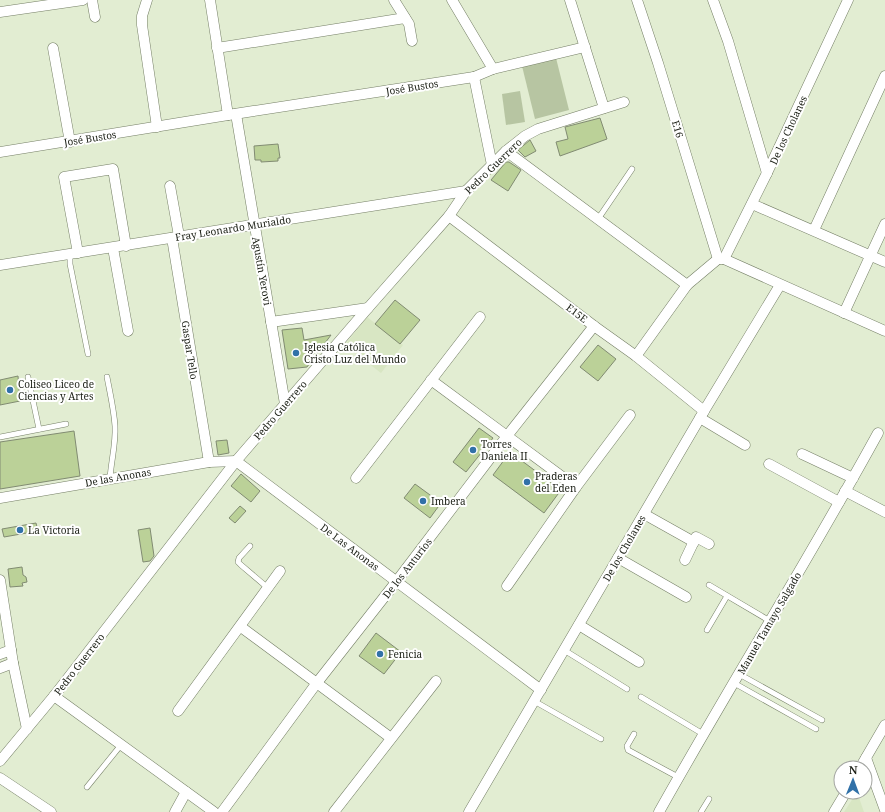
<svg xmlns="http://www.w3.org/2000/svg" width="885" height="812" viewBox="0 0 885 812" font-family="'Noto Serif',serif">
  <rect width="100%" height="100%" fill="#e2edd2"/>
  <g fill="#d8e6c3">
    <polygon points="367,317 403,345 381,373 345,345"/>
    <polygon points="857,792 864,812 844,812"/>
  </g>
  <g fill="#b7c5a2">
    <polygon points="556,58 569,110 535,119 522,66"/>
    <polygon points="520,91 525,122 506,125 502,94"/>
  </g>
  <g fill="#bbd198" stroke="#818b72">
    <polygon points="600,118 607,139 560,156 556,142 568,139 565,127"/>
    <polygon points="530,140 536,151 525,157 518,150"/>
    <polygon points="278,144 280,158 278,158 278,161 261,162 261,160 255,160 254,146"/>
    <polygon points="506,162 509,162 521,170 508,191 491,180"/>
    <polygon points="395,300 420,320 400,344 375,324"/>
    <polygon points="302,328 304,340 331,335 307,367 288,369 282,330"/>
    <polygon points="598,345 616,359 598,381 580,367"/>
    <polygon points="18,376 20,401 0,405 0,380"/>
    <polygon points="479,428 493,438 466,472 453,462"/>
    <polygon points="74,431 80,476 0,489 0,442"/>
    <polygon points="227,440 229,453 218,455 216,441"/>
    <polygon points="510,452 561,490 544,513 493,475"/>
    <polygon points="241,474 260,491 251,502 231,486"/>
    <polygon points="415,484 441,503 430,518 404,498"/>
    <polygon points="240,506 246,511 235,523 229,518"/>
    <polygon points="36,523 38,531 4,537 2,529"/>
    <polygon points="150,528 154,556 150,561 143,562 138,530"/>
    <polygon points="22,567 23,575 26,577 27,582 22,583 23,586 10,587 8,569"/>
    <polygon points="376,633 401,652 384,674 359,656"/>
  </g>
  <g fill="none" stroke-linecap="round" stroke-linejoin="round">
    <defs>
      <g id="service">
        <polyline points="598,219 632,169"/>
        <polyline points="70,254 70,264 88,354"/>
        <polyline points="28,377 39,429"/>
        <path d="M 107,377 C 110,393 114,410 115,426 C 116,444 111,461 110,479"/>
        <polyline points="0,437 66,424"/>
        <polyline points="250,546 239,558 238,562 241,565 268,588"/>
        <polyline points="709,585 770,621"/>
        <polyline points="707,630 727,596"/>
        <polyline points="564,650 627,689"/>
        <polyline points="739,674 822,720"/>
        <polyline points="734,683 816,729"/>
        <polyline points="641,697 703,734"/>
        <polyline points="534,701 601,739"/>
        <polyline points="634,734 627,746 628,750 678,777"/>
        <polyline points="87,787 121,745"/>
        <polyline points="701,812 709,799"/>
      </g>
      <g id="minor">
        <polyline points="92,0 95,17"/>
        <polyline points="147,0 142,16 142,25 157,127"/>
        <polyline points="210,0 228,115"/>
        <polyline points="394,0 409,24 412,41"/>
        <polyline points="452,0 493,69"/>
        <polyline points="570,0 604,108"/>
        <polyline points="637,0 658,63 718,259"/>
        <polyline points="713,0 728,41 767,173"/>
        <polyline points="0,12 83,0"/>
        <polyline points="53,48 70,142"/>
        <polyline points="217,48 405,18"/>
        <polyline points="474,77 492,165"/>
        <polyline points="236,114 285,404"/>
        <polyline points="506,151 687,285"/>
        <polyline points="0,152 228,115 474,77 493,69 585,47"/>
        <polyline points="170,186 179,236"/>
        <polyline points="752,204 885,262"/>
        <polyline points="449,216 594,326 636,356 704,411"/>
        <polyline points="814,230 885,76"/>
        <polyline points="172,238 209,462"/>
        <polyline points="113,248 128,331"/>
        <polyline points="78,253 64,177 113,169 126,246"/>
        <polyline points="718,259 724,259 885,331"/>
        <polyline points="724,259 767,173 848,0"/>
        <polyline points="0,265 466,191"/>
        <polyline points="844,313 885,224"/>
        <polyline points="271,322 368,308"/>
        <polyline points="636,356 687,285 718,259"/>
        <polyline points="431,380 576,487"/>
        <polyline points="700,418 745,445"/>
        <polyline points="802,454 853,478"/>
        <polyline points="236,461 541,690"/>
        <polyline points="769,464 839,502"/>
        <polyline points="356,478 480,317"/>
        <polyline points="845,491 885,512"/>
        <polyline points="0,498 209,462 236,461"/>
        <polyline points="644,514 694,542"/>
        <polyline points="618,558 686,597"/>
        <polyline points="685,560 696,537 709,544"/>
        <polyline points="0,580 13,663 27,729"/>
        <polyline points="507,586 576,487 630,415"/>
        <polyline points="579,625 639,662"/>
        <polyline points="241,627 391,738"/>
        <polyline points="0,654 11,650"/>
        <polyline points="0,668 13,663"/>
        <polyline points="54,696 214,812"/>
        <polyline points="178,711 280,571"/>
        <polyline points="866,758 885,810"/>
        <polyline points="0,761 54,696 236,461 368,308 449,216 466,191 506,151 525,136 538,129 624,102"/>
        <polyline points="860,768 885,725"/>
        <polyline points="0,778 51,812"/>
        <polyline points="175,812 186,792"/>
        <polyline points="222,812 316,684 396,582 507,436 594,326"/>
        <polyline points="334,812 436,681"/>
        <polyline points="469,812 704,411 780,285"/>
        <path d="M 659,812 C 730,685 808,561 878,433"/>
        <polyline points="834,812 846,792"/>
      </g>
    </defs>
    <use href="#service" stroke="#757f66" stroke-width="6"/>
    <use href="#minor" stroke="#757f66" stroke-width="11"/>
    <use href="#service" stroke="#fff" stroke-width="5"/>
    <use href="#minor" stroke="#fff" stroke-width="10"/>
  </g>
  <g fill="#3171a8" stroke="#fff" stroke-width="1.5">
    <circle cx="296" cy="353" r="4"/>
    <circle cx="10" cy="390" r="4"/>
    <circle cx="473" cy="450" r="4"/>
    <circle cx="527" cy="482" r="4"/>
    <circle cx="423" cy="501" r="4"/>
    <circle cx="20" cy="530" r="4"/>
    <circle cx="380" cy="654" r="4"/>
  </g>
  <g text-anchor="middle" stroke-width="4" stroke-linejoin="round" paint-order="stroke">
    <g font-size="10" fill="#1a1e14" stroke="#fff">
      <text transform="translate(412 87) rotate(-9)" y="4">José Bustos</text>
      <text transform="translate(678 129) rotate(73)" y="4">E16</text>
      <text transform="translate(788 130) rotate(-65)" y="4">De los Cholanes</text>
      <text transform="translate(90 138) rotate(-9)" y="4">José Bustos</text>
      <text transform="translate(493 166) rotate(-44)" y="4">Pedro Guerrero</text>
      <text transform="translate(233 228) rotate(-9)" y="4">Fray Leonardo Murialdo</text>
      <text transform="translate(262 271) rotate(80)" y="4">Agustín Yerovi</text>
      <text transform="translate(577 313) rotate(37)" y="4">E15E</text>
      <text transform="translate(190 350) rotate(81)" y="4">Gaspar Tello</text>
      <text transform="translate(280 410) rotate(-49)" y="4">Pedro Guerrero</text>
      <text transform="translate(118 477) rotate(-10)" y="4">De las Anonas</text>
      <text transform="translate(350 547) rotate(37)" y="4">De Las Anonas</text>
      <text transform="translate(624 548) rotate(-60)" y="4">De los Cholanes</text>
      <text transform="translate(407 568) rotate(-52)" y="4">De los Anturios</text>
      <text transform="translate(769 623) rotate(-60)" y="4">Manuel Tamayo Salgado</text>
      <text transform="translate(79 664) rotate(-52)" y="4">Pedro Guerrero</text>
    </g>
    <g font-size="10" fill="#1a1e14" stroke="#fff" text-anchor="start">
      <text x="304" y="351">Iglesia Católica<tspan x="304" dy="12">Cristo Luz del Mundo</tspan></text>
      <text x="18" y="388">Coliseo Liceo de<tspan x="18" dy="12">Ciencias y Artes</tspan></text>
      <text x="481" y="448">Torres<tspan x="481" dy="12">Daniela II</tspan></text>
      <text x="535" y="480">Praderas<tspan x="535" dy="12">del Eden</tspan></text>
      <text x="431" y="505">Imbera</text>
      <text x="28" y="534">La Victoria</text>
      <text x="388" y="658">Fenicia</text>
    </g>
  </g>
  <g transform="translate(853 780) rotate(1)"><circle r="19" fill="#ffffff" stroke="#a3a5a1"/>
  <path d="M0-3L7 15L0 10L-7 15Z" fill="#3171a8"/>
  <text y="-6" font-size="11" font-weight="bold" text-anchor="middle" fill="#1a1e14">N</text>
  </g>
</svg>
